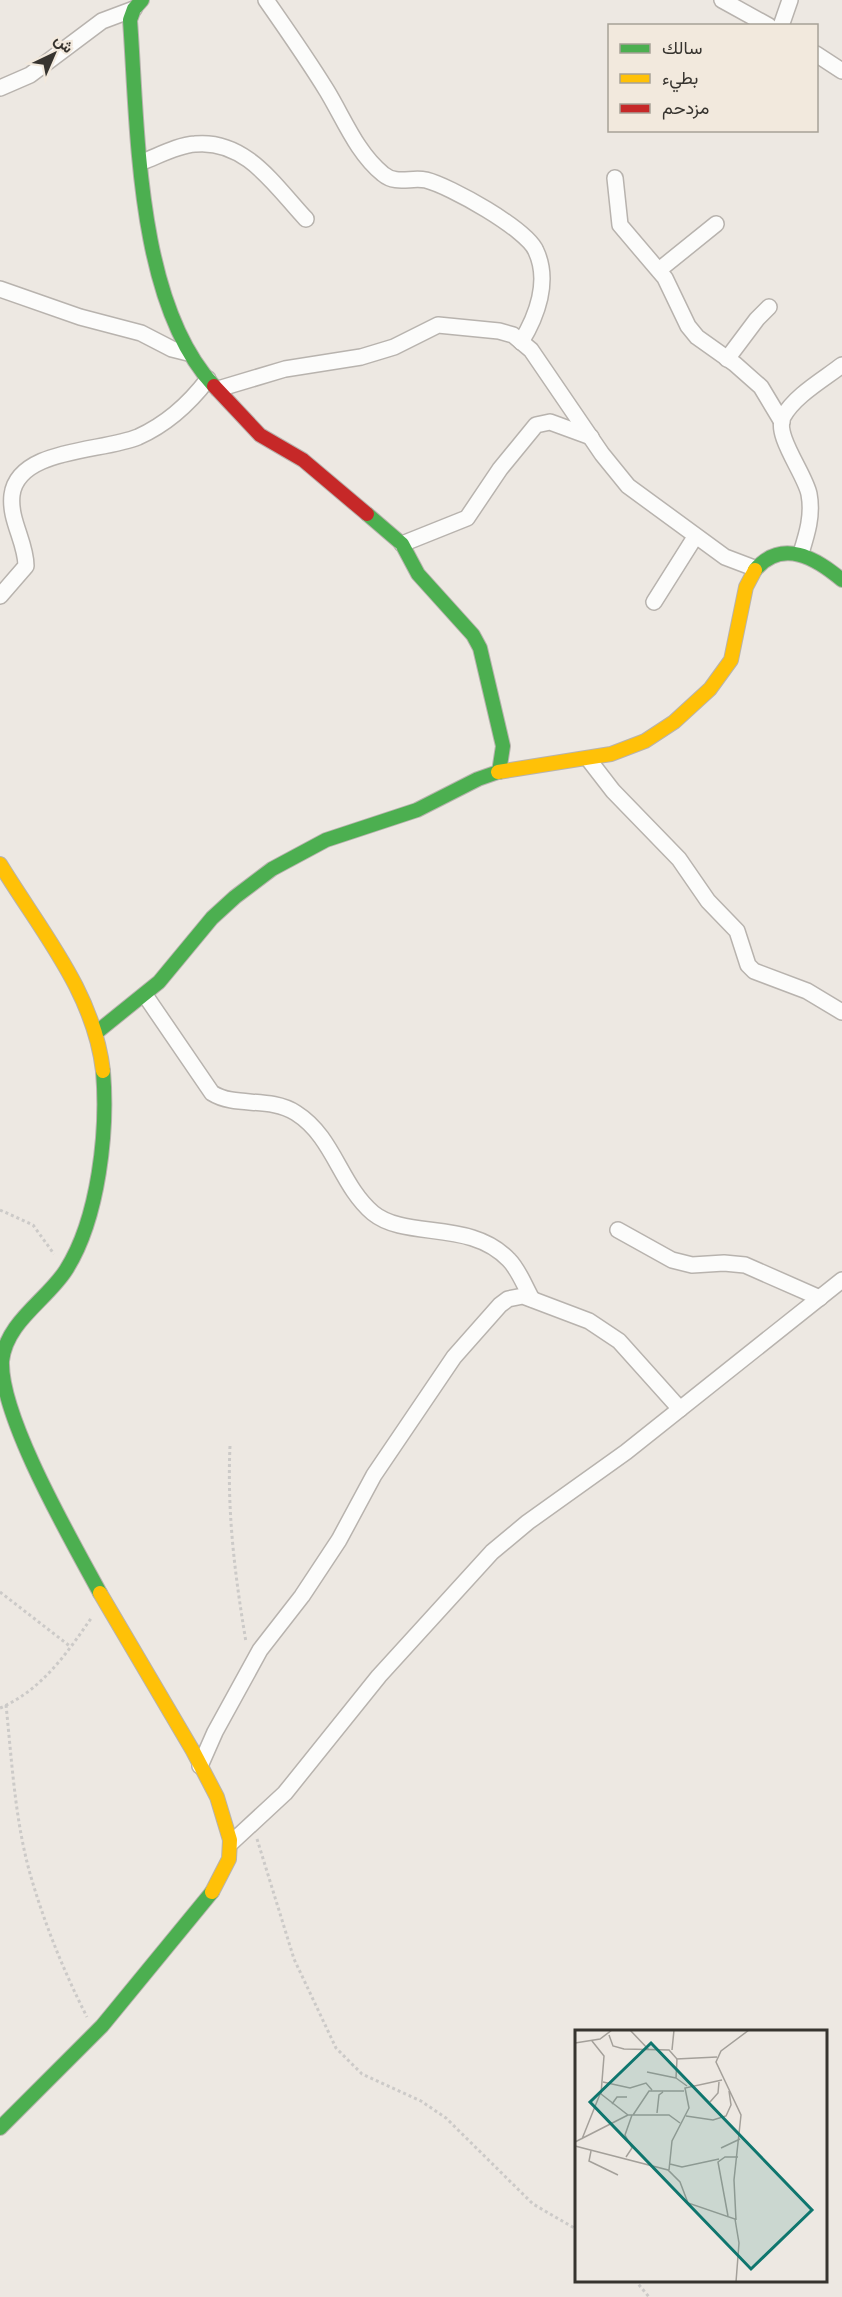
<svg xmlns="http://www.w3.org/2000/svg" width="842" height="2297" viewBox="0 0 842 2297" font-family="Literata,Vazirmatn,serif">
  <rect width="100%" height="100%" fill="#ede8e2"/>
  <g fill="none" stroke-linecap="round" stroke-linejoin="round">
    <defs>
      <g id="street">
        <path d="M 266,0 C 287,30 308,60 327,91 C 344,119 357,153 383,174 C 396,185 411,177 426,180 C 450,186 527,229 536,251 C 550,281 537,316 521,342"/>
        <polyline points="722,0 769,26"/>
        <polyline points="781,26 790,0"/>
        <polyline points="816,54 842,71"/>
        <polyline points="0,88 30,75 102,21 134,9"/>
        <path d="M 142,162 C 158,156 178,145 195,144 C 246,139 275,186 306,219"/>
        <polyline points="615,178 620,225 665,278 688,326 697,337 735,364 761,387 782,422"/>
        <polyline points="659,270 716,224"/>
        <polyline points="0,289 80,317 141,333 172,349 188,353"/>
        <polyline points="727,359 757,319 769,307"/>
        <polyline points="218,389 285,369 361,357 394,347 438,325 499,331 513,335 531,350 602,454 628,486 725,557 754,568"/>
        <polyline points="402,544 467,518 500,469 536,425 550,422 591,437"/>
        <path d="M 801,553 C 807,534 813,515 809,494 C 805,474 774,435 783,417 C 794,396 824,379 842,365"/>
        <path d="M 0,596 L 26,566 C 26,542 9,520 12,495 C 18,448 102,452 138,437 C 167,424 189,404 208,379"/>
        <polyline points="654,602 695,537"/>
        <polyline points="589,760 613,791 679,859 708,901 737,931 748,965 754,971 807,991 842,1012"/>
        <path d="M 145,995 L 212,1093 C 236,1108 269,1096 296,1113 C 334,1137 340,1185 373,1213 C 406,1240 471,1219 509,1260 C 519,1270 525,1287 532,1299"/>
        <polyline points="618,1230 672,1260 692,1265 724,1263 745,1265 820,1298"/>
        <polyline points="200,1766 215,1732 260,1650 302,1596 339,1540 374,1475 454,1357 500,1305 508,1299 523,1296 589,1321 619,1341 680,1409"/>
        <polyline points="231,1843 285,1793 379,1676 492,1552 528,1522 626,1452 842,1280"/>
      </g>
      <g id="fast">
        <path d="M 142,0 L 134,9 L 130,20 C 138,129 136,302 214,386"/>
        <polyline points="367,514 402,544 418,574 473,635 480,648 503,746 499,772"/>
        <path d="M 755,570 C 782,538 816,558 842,580"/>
        <polyline points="97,1032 159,982 212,918 235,897 272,869 326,840 417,810 478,779 498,772"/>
        <path d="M 100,1593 C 72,1541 0,1417 2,1361 C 6,1322 47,1300 66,1270 C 99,1218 108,1130 103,1071"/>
        <polyline points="0,2128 102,2026 212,1892"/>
      </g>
      <g id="slow">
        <polyline points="498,772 611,754 645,741 674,722 710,689 731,660 746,587 755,570"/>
        <path d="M 0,864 C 40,930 94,992 103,1071"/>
        <polyline points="100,1593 193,1751 217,1797 230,1840 229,1859 212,1892"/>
      </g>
      <polyline id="jam" points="214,386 260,435 303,460 367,514"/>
    </defs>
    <use href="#street" stroke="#b8b3ae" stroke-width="18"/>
    <use href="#fast" stroke="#b8b3ae" stroke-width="16"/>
    <use href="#slow" stroke="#b8b3ae" stroke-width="16"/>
    <use href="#jam" stroke="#b8b3ae" stroke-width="16"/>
    <g stroke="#cccac8" stroke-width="3" stroke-dasharray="3 3" stroke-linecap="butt">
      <polyline points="0,1210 33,1225 54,1254"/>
      <path d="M 230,1446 C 227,1513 235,1576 246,1642"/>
      <polyline points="0,1592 71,1647"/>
      <path d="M 6,1705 C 12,1762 15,1822 31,1877 C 45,1925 64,1972 87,2017"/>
      <path d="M 0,1708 C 42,1690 67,1653 92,1617"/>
      <polyline points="257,1839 294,1959 336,2048 362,2074 421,2101 446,2118 533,2204 576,2229"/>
      <polyline points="635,2280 649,2297"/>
    </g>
    <use href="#street" stroke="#fcfcfb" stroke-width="15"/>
    <use href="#fast" stroke="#4caf50" stroke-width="14"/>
    <use href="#slow" stroke="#ffc107" stroke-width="14"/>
    <use href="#jam" stroke="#c62828" stroke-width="14"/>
  </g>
  <g transform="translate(575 2030)">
    <rect width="252" height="252" fill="#ede8e2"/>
    <path fill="none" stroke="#a4a09a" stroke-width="1.5" d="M 55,0 L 74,20M 34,5 L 38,16 L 49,19 L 94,20 L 102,29 L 101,48 L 112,56M 17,11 L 29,26 L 26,64 L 53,85 L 94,85 L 105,93M 0,13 L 25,9 L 37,0M 97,20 L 99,0M 101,29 L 142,27M 72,42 L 101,48M 28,52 L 55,58 L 71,53 L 77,60M 135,72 L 143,63 L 144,52M 37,74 L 42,67 L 52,67M 82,83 L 84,65 L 88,62M 58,85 L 74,61 L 109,61M 111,86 L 138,90 L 151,86 L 156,75 L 154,61M 7,109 L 25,64M 0,112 L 53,85M 0,116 L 93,140 L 105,152 L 113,173 L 160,189 L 164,213 L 161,252M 146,118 L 165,109M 16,121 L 14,131 L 43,145M 51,127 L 57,118 L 50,105 L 57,85M 95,134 L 107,137 L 144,129M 94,140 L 97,111 L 114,78 L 110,58 L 147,50M 153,186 L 143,132 L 150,127 L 163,127M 161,190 L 159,150 L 166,85 L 141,32 L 146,21 L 174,0"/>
    <path fill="#0f766e" fill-opacity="0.15" stroke="#0f766e" stroke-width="3" d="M 76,13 L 237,180 L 176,239 L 15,72 Z"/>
    <rect width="252" height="252" fill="none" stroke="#37342f" stroke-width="3"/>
  </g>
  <rect x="608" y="24" width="210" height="108" fill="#f2e9dd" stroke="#a7a197" stroke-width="1.5"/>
  <rect x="620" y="44" width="30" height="9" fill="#4caf50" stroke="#a7a197" stroke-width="1.5"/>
  <text x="662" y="54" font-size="18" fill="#37342f">سالك</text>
  <rect x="620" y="74" width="30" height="9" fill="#ffc107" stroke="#a7a197" stroke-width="1.5"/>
  <text x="662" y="84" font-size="18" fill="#37342f">بطيء</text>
  <rect x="620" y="104" width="30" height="9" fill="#c62828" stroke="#a7a197" stroke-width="1.5"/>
  <text x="662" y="114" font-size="18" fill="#37342f">مزدحم</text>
  <g transform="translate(54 54) rotate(44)" stroke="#f2e9dd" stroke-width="4.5" paint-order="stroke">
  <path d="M0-4.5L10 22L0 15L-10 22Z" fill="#37342f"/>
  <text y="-9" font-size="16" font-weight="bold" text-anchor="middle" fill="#37342f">ش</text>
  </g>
</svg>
